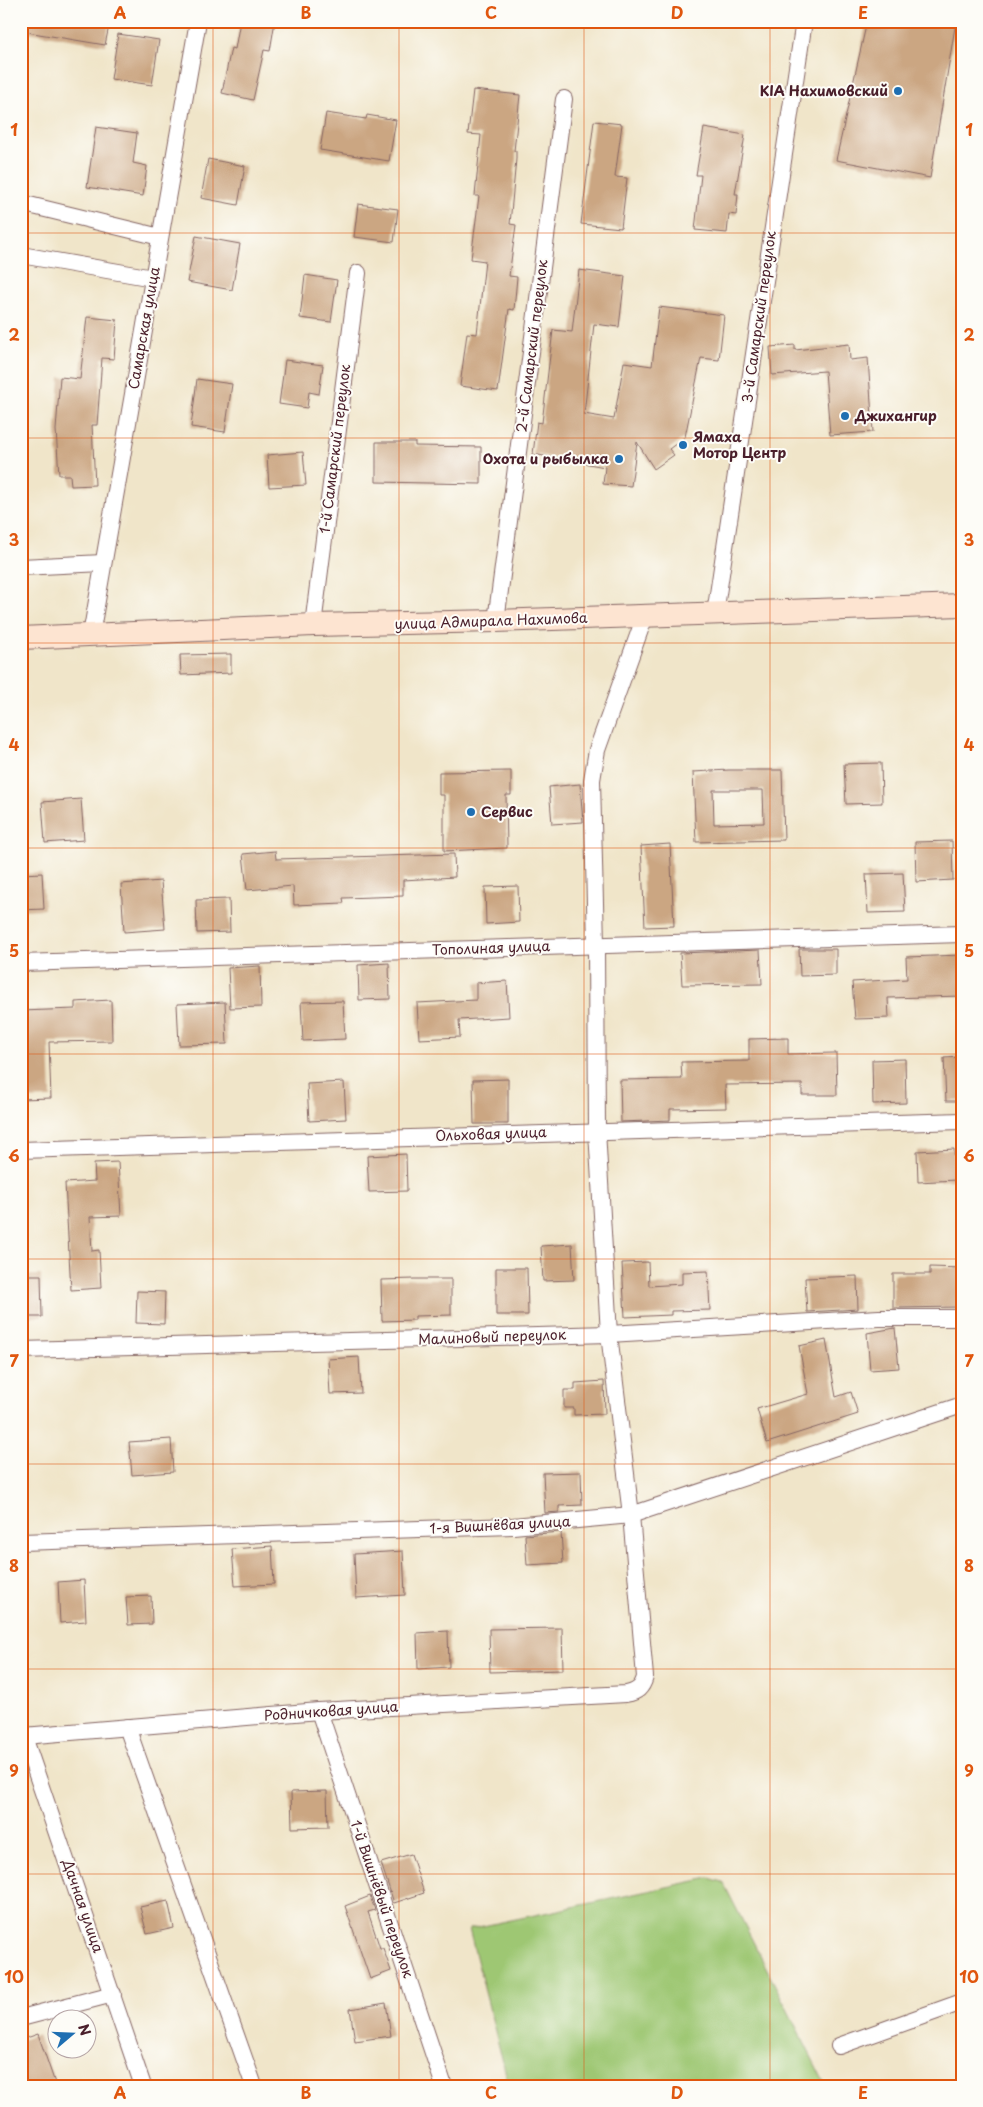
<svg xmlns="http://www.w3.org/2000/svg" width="983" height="2107" viewBox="0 0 983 2107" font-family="'Playpen Sans',sans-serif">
  <rect width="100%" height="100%" fill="#fdfcf7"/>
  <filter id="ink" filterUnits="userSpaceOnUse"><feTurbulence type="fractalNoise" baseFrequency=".02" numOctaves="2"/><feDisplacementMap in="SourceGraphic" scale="10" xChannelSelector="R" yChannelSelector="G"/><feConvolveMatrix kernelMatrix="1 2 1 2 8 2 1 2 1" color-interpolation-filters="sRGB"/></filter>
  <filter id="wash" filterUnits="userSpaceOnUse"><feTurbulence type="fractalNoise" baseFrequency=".0096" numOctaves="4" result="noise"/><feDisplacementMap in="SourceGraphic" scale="20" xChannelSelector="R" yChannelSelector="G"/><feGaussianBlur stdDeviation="1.12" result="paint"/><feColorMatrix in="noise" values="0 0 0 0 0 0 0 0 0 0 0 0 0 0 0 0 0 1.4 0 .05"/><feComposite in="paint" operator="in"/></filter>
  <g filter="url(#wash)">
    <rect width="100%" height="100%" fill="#f0e5c9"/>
    <polygon fill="#9ec773" stroke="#74734f" points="709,1878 723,1882 826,2086 509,2086 469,1929"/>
    <g id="blocks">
      <g fill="#cba682" fill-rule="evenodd">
        <polygon points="21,21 110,21 105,45 21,31"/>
        <polygon points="240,21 275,21 270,51 264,50 253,100 222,93 231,48 235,49"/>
        <polygon points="867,21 956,21 930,178 836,160"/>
        <polygon points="118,34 159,40 152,85 111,79"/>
        <polygon points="473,90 520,95 514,151 516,151 516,159 510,224 516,225 509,276 517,277 514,310 509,309 498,391 460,386 467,333 477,334 485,261 471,259 479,196 475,196 481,135 468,134"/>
        <polygon points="326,113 366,119 367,115 396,120 389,161 320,150"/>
        <polygon points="594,121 622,124 615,177 627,178 621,228 581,224"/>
        <polygon points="96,127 137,133 133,163 147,166 143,196 87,187"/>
        <polygon points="704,128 745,135 735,194 738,194 736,215 729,214 727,233 695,230 701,175 696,175"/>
        <polygon points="208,159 245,166 238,205 201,198"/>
        <polygon points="358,204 398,209 394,242 354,237"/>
        <polygon points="196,236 240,244 232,290 187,282"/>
        <polygon points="579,270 625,276 619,327 594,324 584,414 614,419 624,362 652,366 659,307 724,315 719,360 701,358 685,437 669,449 674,455 654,469 637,442 631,486 603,484 605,467 533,454 537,422 542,423 553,330 572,332"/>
        <polygon points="305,275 337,280 331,322 300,318"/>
        <polygon points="87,317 117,320 114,359 102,358 97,425 92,425 95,485 71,486 70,475 59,475 56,430 60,377 80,379"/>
        <polygon points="849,344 850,360 868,358 873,432 830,435 825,371 772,375 770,347 795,345 795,350"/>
        <polygon points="285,360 323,365 319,394 309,392 307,408 279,404"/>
        <polygon points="197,379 232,384 225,432 191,427"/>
        <polygon points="376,442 415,442 415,446 481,447 481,484 376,482"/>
        <polygon points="303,452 306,485 269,487 267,455"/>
        <polygon points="231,654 231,673 181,675 180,655"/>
        <polygon points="881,763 882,803 846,804 844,764"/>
        <path d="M 729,770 L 782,770 L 784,840 L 696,842 L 693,772 ZM 713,790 L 763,790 L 764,823 L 714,824 Z"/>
        <polygon points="511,771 511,795 506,795 507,848 444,851 444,795 439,795 439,772"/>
        <polygon points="580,784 583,822 552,824 549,787"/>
        <polygon points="81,799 84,840 45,843 42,802"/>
        <polygon points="952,841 953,880 916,882 915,842"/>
        <polygon points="670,844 674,926 645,927 641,846"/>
        <polygon points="275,851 276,859 454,854 455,877 403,880 403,896 343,898 344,903 294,905 293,886 247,890 243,854"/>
        <polygon points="42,873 44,909 21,910 21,874"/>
        <polygon points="903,873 905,912 868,913 866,874"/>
        <polygon points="161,881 165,929 124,932 121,884"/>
        <polygon points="518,886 519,922 486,924 485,887"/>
        <polygon points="229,899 230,932 197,933 196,900"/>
        <polygon points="799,949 836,949 836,975 800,976"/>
        <polygon points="760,950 762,984 682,985 680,953"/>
        <polygon points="962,955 962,996 888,998 889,1018 855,1019 852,982 907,979 906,957"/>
        <polygon points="389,963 390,999 359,1000 358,965"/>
        <polygon points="260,966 261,1007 230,1008 228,968"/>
        <polygon points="507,981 509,1017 459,1020 460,1037 419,1039 417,1003 476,1000 476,983"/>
        <polygon points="111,1000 112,1041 49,1042 51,1098 21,1099 21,1011 75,1009 75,1002"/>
        <polygon points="343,1001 345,1039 303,1041 301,1002"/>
        <polygon points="225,1002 227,1044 179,1045 177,1004"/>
        <polygon points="788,1038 788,1054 836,1053 837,1095 802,1095 802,1084 725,1085 726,1108 670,1109 670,1120 621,1122 620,1080 682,1079 681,1062 749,1061 749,1039"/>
        <polygon points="962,1057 962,1101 946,1101 944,1058"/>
        <polygon points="905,1059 906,1103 873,1104 872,1060"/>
        <polygon points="508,1079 508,1124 474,1124 473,1080"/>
        <polygon points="344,1082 346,1119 309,1121 307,1084"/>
        <polygon points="954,1149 956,1180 918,1182 917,1151"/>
        <polygon points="406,1154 407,1191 369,1192 367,1156"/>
        <polygon points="118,1162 121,1216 90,1217 92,1251 99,1250 101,1288 71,1290 65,1183 95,1181 94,1163"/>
        <polygon points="572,1244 574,1280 543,1281 541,1246"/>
        <polygon points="648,1262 649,1286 682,1284 682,1272 708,1271 710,1310 671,1311 671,1315 625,1317 622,1263"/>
        <polygon points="930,1267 962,1268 962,1307 893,1308 893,1274 930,1274"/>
        <polygon points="496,1268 527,1268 528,1315 496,1315"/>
        <polygon points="21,1275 41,1275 42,1317 21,1317"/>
        <polygon points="857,1276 858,1309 807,1312 805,1278"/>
        <polygon points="414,1279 451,1279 451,1315 415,1316 415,1320 382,1321 381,1280"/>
        <polygon points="137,1291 165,1292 164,1324 136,1323"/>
        <polygon points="895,1328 899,1368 870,1370 867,1333"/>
        <polygon points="826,1340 836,1397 851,1392 858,1414 767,1443 757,1409 808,1394 799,1346"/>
        <polygon points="359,1357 361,1393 330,1394 328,1359"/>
        <polygon points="604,1381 605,1414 574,1415 574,1408 564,1408 564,1390 575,1390 575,1383"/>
        <polygon points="171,1439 173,1472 132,1475 129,1442"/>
        <polygon points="581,1472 582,1505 559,1506 559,1512 545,1513 543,1473"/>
        <polygon points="561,1532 563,1563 527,1565 525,1535"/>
        <polygon points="272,1546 274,1584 235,1586 232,1549"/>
        <polygon points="403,1551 405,1595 356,1598 354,1554"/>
        <polygon points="84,1580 86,1621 60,1623 58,1582"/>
        <polygon points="151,1596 152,1624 128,1625 126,1597"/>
        <polygon points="562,1628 563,1670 490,1672 489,1629"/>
        <polygon points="448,1631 449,1667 418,1669 417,1633"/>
        <polygon points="327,1791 328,1827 292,1828 291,1792"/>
        <polygon points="411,1854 424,1893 394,1903 381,1863"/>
        <polygon points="370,1896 375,1910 368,1912 380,1948 383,1948 391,1971 370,1979 345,1906"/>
        <polygon points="168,1901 174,1928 147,1934 140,1907"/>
        <polygon points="386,2003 391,2036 355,2041 350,2009"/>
        <polygon points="38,2034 56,2086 21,2086 21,2040"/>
      </g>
    </g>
  </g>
  <g filter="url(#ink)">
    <use href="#blocks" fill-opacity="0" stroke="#846462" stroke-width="1"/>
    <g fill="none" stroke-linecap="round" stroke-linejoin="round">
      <defs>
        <g id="minor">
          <polyline points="21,203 160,237"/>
          <polyline points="21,255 153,278"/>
          <polyline points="21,567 103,563"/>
          <polyline points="715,614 804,21"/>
          <polyline points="496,621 564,99"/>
          <polyline points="313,625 358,273"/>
          <polyline points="91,635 198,21"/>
          <polyline points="21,963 962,934"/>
          <polyline points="21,1150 962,1121"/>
          <polyline points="21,1350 609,1334 879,1318 962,1318"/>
          <polyline points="21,1542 513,1526 631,1515 962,1405"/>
          <polyline points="319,1711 444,2086"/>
          <polyline points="127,1727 254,2086"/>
          <polyline points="21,1728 143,2086"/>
          <path d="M 24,1736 L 319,1711 L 626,1694 C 637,1692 642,1688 645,1677 L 631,1515 L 609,1334 L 597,1131 L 596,944 L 592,780 L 597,750 L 645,616"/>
          <polyline points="21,2018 113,1994"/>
          <polyline points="839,2046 962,2002"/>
        </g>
        <polyline id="secondary" points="21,638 313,625 496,621 962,605"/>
      </defs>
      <use href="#minor" stroke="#846462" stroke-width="18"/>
      <use href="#secondary" stroke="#846462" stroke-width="24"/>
      <use href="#minor" stroke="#fff" stroke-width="16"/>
      <use href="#secondary" stroke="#fde4d1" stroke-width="22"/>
    </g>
  </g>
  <path fill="none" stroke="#e0560e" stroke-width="1" stroke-opacity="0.55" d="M 213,21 L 213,2086M 399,21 L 399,2086M 584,21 L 584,2086M 770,21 L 770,2086M 21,233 L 962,233M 21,438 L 962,438M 21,643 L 962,643M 21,848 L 962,848M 21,1054 L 962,1054M 21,1259 L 962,1259M 21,1464 L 962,1464M 21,1669 L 962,1669M 21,1874 L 962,1874"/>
  <g fill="#1f6fb2" stroke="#fdfcf7" stroke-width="2">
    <circle cx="898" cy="91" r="5"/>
    <circle cx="845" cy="416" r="5"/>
    <circle cx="683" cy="445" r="5"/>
    <circle cx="619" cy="459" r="5"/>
    <circle cx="471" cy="812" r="5"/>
  </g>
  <g text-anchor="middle" stroke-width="4" stroke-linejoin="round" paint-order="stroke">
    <g font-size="14" font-weight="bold" fill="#4a1f2b" stroke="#fdfcf7" text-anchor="start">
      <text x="888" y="96" text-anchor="end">KIA Нахимовский</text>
      <text x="855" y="421">Джихангир</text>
      <text x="693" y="442">Ямаха<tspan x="693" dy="16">Мотор Центр</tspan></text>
      <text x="609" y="464" text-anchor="end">Охота и рыбылка</text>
      <text x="481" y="817">Сервис</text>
    </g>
    <g font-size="14" fill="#4a1f2b" stroke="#fdfcf7">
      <text transform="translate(759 317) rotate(-82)" y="5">3-й Самарский переулок</text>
      <text transform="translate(144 328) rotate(-80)" y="5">Самарская улица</text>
      <text transform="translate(532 346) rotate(-83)" y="5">2-й Самарский переулок</text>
      <text transform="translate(335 449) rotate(-83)" y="5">1-й Самарский переулок</text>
      <text transform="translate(491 621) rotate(-2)" y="5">улица Адмирала Нахимова</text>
      <text transform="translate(491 948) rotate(-2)" y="5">Тополиная улица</text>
      <text transform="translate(491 1134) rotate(-2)" y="5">Ольховая улица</text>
      <text transform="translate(492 1337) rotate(-2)" y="5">Малиновый переулок</text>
      <text transform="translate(500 1525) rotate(-3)" y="5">1-я Вишнёвая улица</text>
      <text transform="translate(331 1711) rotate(-4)" y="5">Родничковая улица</text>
      <text transform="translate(382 1899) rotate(71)" y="5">1-й Вишнёвый переулок</text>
      <text transform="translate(83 1906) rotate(71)" y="5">Дачная улица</text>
    </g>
  </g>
  <rect width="983" height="2107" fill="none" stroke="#fdfcf7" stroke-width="55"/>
  <g transform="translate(72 2034) rotate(71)"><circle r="24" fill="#fdfcf7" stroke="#b5a4a5"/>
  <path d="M0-4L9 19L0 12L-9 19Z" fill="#1f6fb2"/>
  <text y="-8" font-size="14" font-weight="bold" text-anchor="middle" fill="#4a1f2b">N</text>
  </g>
  <rect x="28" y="28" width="928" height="2052" fill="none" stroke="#e0560e" stroke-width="2"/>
  <g font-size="16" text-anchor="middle" font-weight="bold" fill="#e0560e">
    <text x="120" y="19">A</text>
    <text x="306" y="19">B</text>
    <text x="491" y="19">C</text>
    <text x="677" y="19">D</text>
    <text x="863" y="19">E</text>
    <text x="14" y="136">1</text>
    <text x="969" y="136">1</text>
    <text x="14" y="341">2</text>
    <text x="969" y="341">2</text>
    <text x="14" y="546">3</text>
    <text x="969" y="546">3</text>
    <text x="14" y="751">4</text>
    <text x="969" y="751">4</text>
    <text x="14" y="957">5</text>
    <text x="969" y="957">5</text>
    <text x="14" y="1162">6</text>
    <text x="969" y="1162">6</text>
    <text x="14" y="1367">7</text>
    <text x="969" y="1367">7</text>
    <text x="14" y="1572">8</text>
    <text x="969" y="1572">8</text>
    <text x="14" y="1777">9</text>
    <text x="969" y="1777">9</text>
    <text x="14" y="1983">10</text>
    <text x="969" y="1983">10</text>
    <text x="120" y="2099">A</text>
    <text x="306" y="2099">B</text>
    <text x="491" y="2099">C</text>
    <text x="677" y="2099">D</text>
    <text x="863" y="2099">E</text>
  </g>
</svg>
